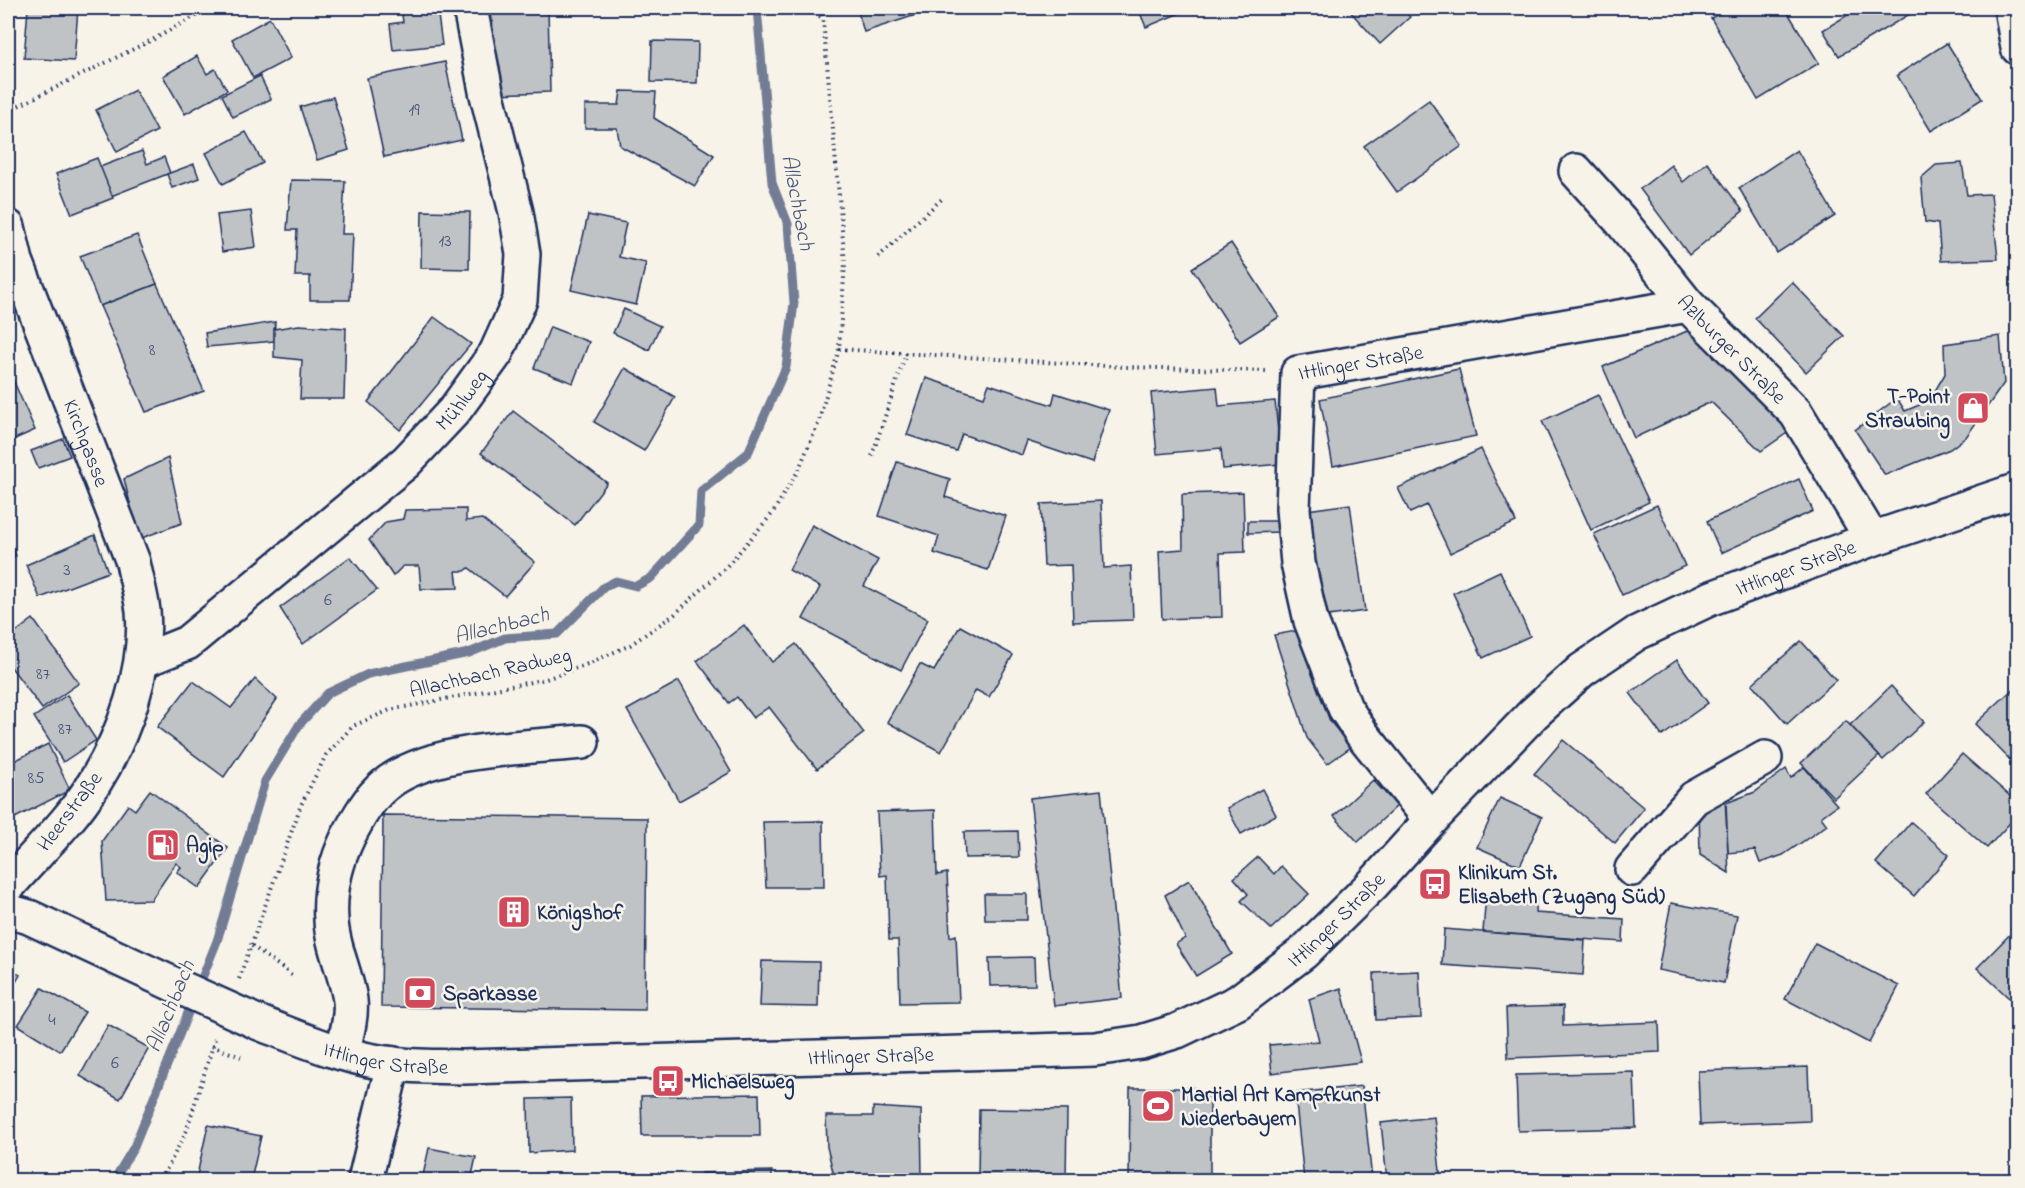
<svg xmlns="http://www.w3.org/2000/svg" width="2025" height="1188" viewBox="0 0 2025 1188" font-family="'Indie Flower',sans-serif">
  <rect width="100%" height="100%" fill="#f7f3e8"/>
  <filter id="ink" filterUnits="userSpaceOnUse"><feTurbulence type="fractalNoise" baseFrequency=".0167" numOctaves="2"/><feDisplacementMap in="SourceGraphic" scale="12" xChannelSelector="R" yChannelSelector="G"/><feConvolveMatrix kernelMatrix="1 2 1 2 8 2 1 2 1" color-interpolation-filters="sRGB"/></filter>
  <g filter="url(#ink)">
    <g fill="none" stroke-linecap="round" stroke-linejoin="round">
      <polyline stroke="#727c95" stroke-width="9" points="114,1180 134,1147 217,941 265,781 299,725 328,693 368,674 469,653 505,638 557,634 604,587 616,581 636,586 651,578 699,525 701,491 748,453 786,367 794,303 788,224 772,183 757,8"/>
    </g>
    <g fill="#c0c3c5" stroke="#1b2f5e" stroke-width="1.5">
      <polygon points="28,8 78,8 74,61 24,58"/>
      <polygon points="401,8 437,8 442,45 393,50 390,24 403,22"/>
      <polygon points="492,8 548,8 550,92 495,94"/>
      <polygon points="647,8 704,8 704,12 647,9"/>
      <polygon points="857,8 920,8 922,13 864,32"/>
      <polygon points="1138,8 1192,8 1146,27"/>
      <polygon points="1347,8 1402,8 1410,17 1380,44"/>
      <polygon points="1730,8 1785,8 1819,63 1758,100 1711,18"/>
      <polygon points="1859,8 1920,8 1839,56 1823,30"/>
      <polygon points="270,18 291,58 253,78 232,39"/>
      <polygon points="652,41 698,42 697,83 651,82"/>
      <polygon points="1947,43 1982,99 1931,131 1897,75"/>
      <polygon points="197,56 207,74 215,69 227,90 185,114 163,76"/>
      <polygon points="445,62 462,140 384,157 367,78"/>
      <polygon points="260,76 271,99 233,117 222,95"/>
      <polygon points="135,90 157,131 117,152 96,110"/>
      <polygon points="621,91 656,92 654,118 714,155 695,186 620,146 617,128 585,128 585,105 619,105"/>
      <polygon points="333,97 349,150 317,160 300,107"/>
      <polygon points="1429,100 1462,146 1397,192 1364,146"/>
      <polygon points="246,132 263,163 223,184 206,153"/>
      <polygon points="1797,150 1835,216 1777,253 1739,188"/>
      <polygon points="142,151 147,164 164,157 170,173 111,196 100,167"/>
      <polygon points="97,158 113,198 72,214 56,174"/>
      <polygon points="1707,162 1743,211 1689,255 1640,189 1671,165 1683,182"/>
      <polygon points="1962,163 1967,195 1991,194 1998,259 1941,261 1938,224 1925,222 1921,178 1936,165"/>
      <polygon points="194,164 199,178 172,188 167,174"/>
      <polygon points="291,180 345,181 342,234 353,234 350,300 310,300 310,276 295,276 297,230 287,230"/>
      <polygon points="251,211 256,247 222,252 217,215"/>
      <polygon points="422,211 470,212 469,269 421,268"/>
      <polygon points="588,215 626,223 619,257 646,263 636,305 571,290"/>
      <polygon points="137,235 157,284 100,306 80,256"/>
      <polygon points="1231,243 1279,317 1240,342 1192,268"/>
      <polygon points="1792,282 1844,336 1806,372 1755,318"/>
      <polygon points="157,284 204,391 146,412 100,306"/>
      <polygon points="624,309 660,326 649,350 613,333"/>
      <polygon points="434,317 471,344 400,430 368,402"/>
      <polygon points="275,322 274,341 207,347 205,333"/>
      <polygon points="299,325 346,328 344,399 300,399 302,360 274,357 274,329"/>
      <polygon points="550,327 589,342 573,383 534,368"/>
      <polygon points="1692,329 1790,431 1761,451 1711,402 1634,438 1603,367"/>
      <polygon points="2000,336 2004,383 1966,437 1950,449 1885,475 1855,430 1897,398 1905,411 1929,401 1945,374 1944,344"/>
      <polygon points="625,368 675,397 644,451 594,422"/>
      <polygon points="1459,369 1476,436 1333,466 1320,399"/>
      <polygon points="11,375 35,430 8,442 8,377"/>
      <polygon points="926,378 984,397 989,384 1052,405 1055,393 1109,410 1092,463 1027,441 1022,455 962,434 956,451 907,435"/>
      <polygon points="1217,387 1219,406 1275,401 1281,464 1223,469 1221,448 1157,454 1151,393"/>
      <polygon points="1598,395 1649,502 1591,530 1542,421"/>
      <polygon points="513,411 607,483 575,525 481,453"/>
      <polygon points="63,439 70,456 38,468 31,451"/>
      <polygon points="1481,449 1516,522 1450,553 1427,505 1410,513 1398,488"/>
      <polygon points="168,458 182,523 139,539 124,479"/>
      <polygon points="897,462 950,479 945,497 1006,516 988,570 934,553 939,536 879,516"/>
      <polygon points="1799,479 1813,511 1721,553 1707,521"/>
      <polygon points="1243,492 1245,552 1220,553 1222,617 1162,619 1159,551 1183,549 1182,494"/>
      <polygon points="1101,501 1104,568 1131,566 1133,620 1073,622 1071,565 1044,566 1041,504"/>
      <polygon points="1350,504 1365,611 1314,618 1300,511"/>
      <polygon points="1657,505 1685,566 1622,595 1594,534"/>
      <polygon points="466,509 466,521 482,519 535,562 505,596 469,568 465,571 456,571 458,588 421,589 419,566 403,566 393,576 369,540 386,522 403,519 405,510"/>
      <polygon points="1248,521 1281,521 1282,532 1248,533"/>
      <polygon points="812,525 878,560 864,586 928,619 901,670 803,619 820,587 789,570"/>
      <polygon points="8,535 16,556 8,560"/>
      <polygon points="95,535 108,572 40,598 26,565"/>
      <polygon points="350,557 377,590 303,644 280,608"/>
      <polygon points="1500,571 1530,636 1483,658 1453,593"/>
      <polygon points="33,619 79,683 42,709 8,663 8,638"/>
      <polygon points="744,625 772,662 796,644 864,733 817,769 769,707 753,718 737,697 729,703 697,661"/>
      <polygon points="960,626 1013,655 989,697 976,690 941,752 887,722 920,664 934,671"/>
      <polygon points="1296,631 1330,721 1351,747 1327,764 1307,738 1274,635"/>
      <polygon points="1801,641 1836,680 1787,724 1752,684"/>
      <polygon points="1677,660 1708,703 1662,736 1630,693"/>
      <polygon points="255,679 277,699 224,777 157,727 193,681 231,708"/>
      <polygon points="679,681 731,772 679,801 627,710"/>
      <polygon points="1891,686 1924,722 1883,760 1850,725"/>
      <polygon points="2014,688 2018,692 2018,768 1975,724"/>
      <polygon points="67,695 96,740 63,762 34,717"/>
      <polygon points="1846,721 1879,756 1834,798 1801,763"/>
      <polygon points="1563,740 1644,808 1615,843 1534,774"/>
      <polygon points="48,744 70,790 9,821 8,764"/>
      <polygon points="1962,754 2018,803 2018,814 1987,848 1926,794"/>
      <polygon points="1804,767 1837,805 1821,817 1827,825 1783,855 1760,863 1755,850 1728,853 1726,803 1755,792 1786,769 1791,778"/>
      <polygon points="1373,780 1397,806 1358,842 1334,816"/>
      <polygon points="1262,789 1276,815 1241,834 1227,808"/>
      <polygon points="150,790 228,848 199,888 177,872 181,867 176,863 151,900 106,901 102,841 128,805 135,810"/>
      <polygon points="1101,790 1122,998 1054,1006 1030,798"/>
      <polygon points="1725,797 1729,873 1700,855 1699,807"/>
      <polygon points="1500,798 1542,817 1520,866 1477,847"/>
      <polygon points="935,810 937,875 947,873 950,937 956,935 959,1002 900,1003 898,940 889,940 887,875 880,876 877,812"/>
      <polygon points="383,815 647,818 645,1010 381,1007"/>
      <polygon points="823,821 824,887 766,887 763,822"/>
      <polygon points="1911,822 1949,855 1914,896 1876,863"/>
      <polygon points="1018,831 1019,857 965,858 964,832"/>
      <polygon points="1258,857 1274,874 1281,866 1309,894 1271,929 1241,901 1248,894 1234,878"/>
      <polygon points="1189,880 1232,954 1196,976 1176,944 1185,938 1165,895"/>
      <polygon points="984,894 1027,894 1027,920 985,920"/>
      <polygon points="1486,894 1536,897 1535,913 1624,919 1623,942 1483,932"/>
      <polygon points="1671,903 1737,915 1724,983 1658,970"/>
      <polygon points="2018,926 2018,990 2010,999 1977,968"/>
      <polygon points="1444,929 1585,940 1583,975 1442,965"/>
      <polygon points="1815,943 1899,986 1869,1043 1785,999"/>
      <polygon points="1034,957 1035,985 990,986 989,958"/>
      <polygon points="762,961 819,962 818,1007 760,1006"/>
      <polygon points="8,967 20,975 8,996"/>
      <polygon points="1419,971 1421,1018 1376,1020 1374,973"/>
      <polygon points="42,988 85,1012 60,1051 18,1025"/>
      <polygon points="1341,988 1361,1062 1272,1073 1269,1045 1319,1041 1309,999"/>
      <polygon points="1563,1006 1563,1026 1659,1022 1660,1052 1508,1058 1506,1008"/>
      <polygon points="108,1025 149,1048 120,1099 80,1076"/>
      <polygon points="1808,1067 1810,1121 1700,1125 1698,1071"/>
      <polygon points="1634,1072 1636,1128 1518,1131 1516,1075"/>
      <polygon points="1362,1086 1372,1180 1304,1180 1295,1093"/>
      <polygon points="1130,1088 1194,1088 1194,1097 1210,1097 1210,1180 1129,1180"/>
      <polygon points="759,1094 760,1136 642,1136 641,1096"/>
      <polygon points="571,1098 572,1150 529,1153 528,1099"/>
      <polygon points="873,1107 921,1110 922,1180 835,1180 827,1147 826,1116 873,1116"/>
      <polygon points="979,1109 1067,1110 1066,1180 978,1180"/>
      <polygon points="1434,1117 1441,1180 1387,1180 1381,1123"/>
      <polygon points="208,1125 261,1136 251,1180 196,1180"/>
      <polygon points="429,1148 476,1157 471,1180 422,1180"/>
      <polygon points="772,1171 772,1180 701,1180 701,1173"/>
    </g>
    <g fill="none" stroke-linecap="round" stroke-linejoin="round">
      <defs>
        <g id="minor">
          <polyline points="2011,8 2018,48"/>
          <path id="s1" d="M 1576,171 L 1621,221 L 1688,305 L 1796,413 L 1872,539"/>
          <path id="s2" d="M 8,227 L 16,261 L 133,562 C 136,578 141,595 143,611 C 148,669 124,736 93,785 C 70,822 36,853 8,886"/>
          <path id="s3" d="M 142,661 L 187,643 L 406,462 L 454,411 L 496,353 L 520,300 L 523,254 L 516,212 L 486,91 L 470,8"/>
          <path id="s4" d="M 1431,820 L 1362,734 L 1345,708 L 1311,621 L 1298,563 L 1293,509 L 1298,373 L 1688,305"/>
          <polyline points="1632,869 1694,798 1765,758"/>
          <polyline points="8,911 29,917 175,985"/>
          <path id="s5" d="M 257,1022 C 301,1039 346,1059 394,1064 C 417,1067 441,1066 464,1067 L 1033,1051 L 1095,1049 L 1141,1042 L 1177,1031 L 1238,1002 L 1304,952 L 1373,884 L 1431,820 L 1533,714 L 1582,670 L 1637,633 L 1709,599 L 1872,539 L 2018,490"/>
          <path d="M 342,1053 C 346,1036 352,1018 350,1000 C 346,973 332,947 331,920 C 329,892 336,862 348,837 C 358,818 368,799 385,785 C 430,748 525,748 582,742"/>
          <polyline points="365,1180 393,1064"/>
        </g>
      </defs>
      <use href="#minor" stroke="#1b2f5e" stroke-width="38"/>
      <g stroke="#1b2f5e" stroke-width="4" stroke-dasharray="1.5 4.5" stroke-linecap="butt">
        <polyline points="803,8 821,17"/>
        <polyline points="8,111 156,38 210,8"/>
        <polyline points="878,257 943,198"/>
        <polyline points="839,349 1124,367 1267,371"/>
        <polyline points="872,456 906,353"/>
        <polyline points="252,946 293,976"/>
        <polyline points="239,979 301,805 326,755 353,726 390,710 546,679 590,663 630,645 675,614 727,566 772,514 798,471 818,424 839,349 845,263 822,8"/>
        <polyline points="212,1046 241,1057"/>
        <polyline points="161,1180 186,1132 215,1039"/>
      </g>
      <use href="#minor" stroke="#f7f3e8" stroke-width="33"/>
      <defs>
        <polyline id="minor-bridge" points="175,985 257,1022"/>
      </defs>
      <use href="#minor-bridge" stroke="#1b2f5e" stroke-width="38" stroke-linecap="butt"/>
      <use href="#minor-bridge" stroke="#f7f3e8" stroke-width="33"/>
    </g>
  </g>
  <defs>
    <symbol id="shop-square" viewBox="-11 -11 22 22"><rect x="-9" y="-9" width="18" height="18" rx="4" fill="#d1495b" stroke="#f7f3e8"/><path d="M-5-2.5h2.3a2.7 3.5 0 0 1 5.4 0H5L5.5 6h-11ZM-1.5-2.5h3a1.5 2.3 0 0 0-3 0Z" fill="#fff"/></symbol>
    <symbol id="fuel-square" viewBox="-11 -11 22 22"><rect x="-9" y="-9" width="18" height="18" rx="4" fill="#d1495b" stroke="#f7f3e8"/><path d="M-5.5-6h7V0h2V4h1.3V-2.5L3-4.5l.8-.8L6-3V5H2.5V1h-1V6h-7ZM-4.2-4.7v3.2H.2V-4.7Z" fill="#fff"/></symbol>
    <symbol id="bus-square" viewBox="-11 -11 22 22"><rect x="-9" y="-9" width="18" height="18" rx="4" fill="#d1495b" stroke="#f7f3e8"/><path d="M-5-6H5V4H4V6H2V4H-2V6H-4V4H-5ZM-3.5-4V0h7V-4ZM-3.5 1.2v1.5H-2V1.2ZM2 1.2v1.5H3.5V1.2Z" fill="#fff"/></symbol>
    <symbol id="building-square" viewBox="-11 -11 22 22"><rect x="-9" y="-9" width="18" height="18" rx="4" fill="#d1495b" stroke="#f7f3e8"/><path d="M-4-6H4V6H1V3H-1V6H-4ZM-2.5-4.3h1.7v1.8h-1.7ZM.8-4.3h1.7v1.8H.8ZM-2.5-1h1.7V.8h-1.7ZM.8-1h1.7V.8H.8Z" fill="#fff"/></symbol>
    <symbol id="bank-square" viewBox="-11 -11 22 22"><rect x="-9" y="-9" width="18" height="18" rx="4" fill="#d1495b" stroke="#f7f3e8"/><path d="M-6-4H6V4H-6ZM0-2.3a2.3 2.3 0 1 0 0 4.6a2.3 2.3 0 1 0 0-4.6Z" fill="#fff"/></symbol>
    <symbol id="stadium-square" viewBox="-11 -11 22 22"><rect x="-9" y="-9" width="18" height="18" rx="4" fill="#d1495b" stroke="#f7f3e8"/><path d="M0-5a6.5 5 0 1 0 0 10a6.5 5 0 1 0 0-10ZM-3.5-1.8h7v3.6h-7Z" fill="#fff"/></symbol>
  </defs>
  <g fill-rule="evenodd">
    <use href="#shop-square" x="1954" y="389" width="38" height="38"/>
    <use href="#fuel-square" x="144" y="826" width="38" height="38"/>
    <use href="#bus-square" x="1416" y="865" width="38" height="38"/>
    <use href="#building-square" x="495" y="893" width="38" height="38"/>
    <use href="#bank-square" x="401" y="974" width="38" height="38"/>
    <use href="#bus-square" x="649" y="1062" width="38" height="38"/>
    <use href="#stadium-square" x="1139" y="1087" width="38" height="38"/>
  </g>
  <g text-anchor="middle" stroke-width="5" stroke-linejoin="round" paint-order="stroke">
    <g font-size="18" fill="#445478">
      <text x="414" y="115">19</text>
      <text x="445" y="246">13</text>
      <text x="152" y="355">8</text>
      <text x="67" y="575">3</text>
      <text x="328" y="605">6</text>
      <text x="43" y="679">87</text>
      <text x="65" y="734">87</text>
      <text x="36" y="783">85</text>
      <text x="52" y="1025">4</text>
      <text x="115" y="1068">6</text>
    </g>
    <g font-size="21" fill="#1b2f5e" stroke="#f7f3e8">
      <text dy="7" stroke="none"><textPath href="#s1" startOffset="237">Azlburger Straße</textPath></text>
      <text dy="7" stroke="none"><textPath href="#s4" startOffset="548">Ittlinger Straße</textPath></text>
      <text dy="7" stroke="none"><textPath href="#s3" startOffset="416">Mühlweg</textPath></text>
      <text dy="7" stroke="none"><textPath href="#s2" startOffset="230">Kirchgasse</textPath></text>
      <text dy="7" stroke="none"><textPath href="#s5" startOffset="1714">Ittlinger Straße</textPath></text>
      <text transform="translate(490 672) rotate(-13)" y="7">Allachbach Radweg</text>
      <text transform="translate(69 811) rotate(-53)" y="7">Heerstraße</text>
      <text dy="7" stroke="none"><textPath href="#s5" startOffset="1125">Ittlinger Straße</textPath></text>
      <text dy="7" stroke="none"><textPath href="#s5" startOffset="135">Ittlinger Straße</textPath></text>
      <text dy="7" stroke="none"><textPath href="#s5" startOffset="621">Ittlinger Straße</textPath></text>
    </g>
    <g font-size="21" font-weight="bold" fill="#1b2f5e" stroke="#f7f3e8" text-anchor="start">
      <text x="1950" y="403" text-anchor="end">T-Point<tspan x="1950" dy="24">Straubing</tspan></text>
      <text x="186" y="852">Agip</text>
      <text x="1458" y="879">Klinikum St.<tspan x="1458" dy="24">Elisabeth (Zugang Süd)</tspan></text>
      <text x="537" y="919">Königshof</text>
      <text x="443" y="1000">Sparkasse</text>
      <text x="691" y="1088">Michaelsweg</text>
      <text x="1181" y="1101">Martial Art Kampfkunst<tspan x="1181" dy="24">Niederbayern</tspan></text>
    </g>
    <g font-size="22" font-style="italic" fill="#465679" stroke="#f7f3e8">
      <text transform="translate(799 202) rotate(79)" y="8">Allachbach</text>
      <text transform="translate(501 624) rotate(-14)" y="8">Allachbach</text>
      <text transform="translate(169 1006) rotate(-68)" y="8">Allachbach</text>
    </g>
  </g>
  <rect width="2025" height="1188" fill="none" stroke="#f7f3e8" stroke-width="30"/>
  <rect x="15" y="15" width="1995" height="1158" fill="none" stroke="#1b2f5e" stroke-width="2" filter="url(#ink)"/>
</svg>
